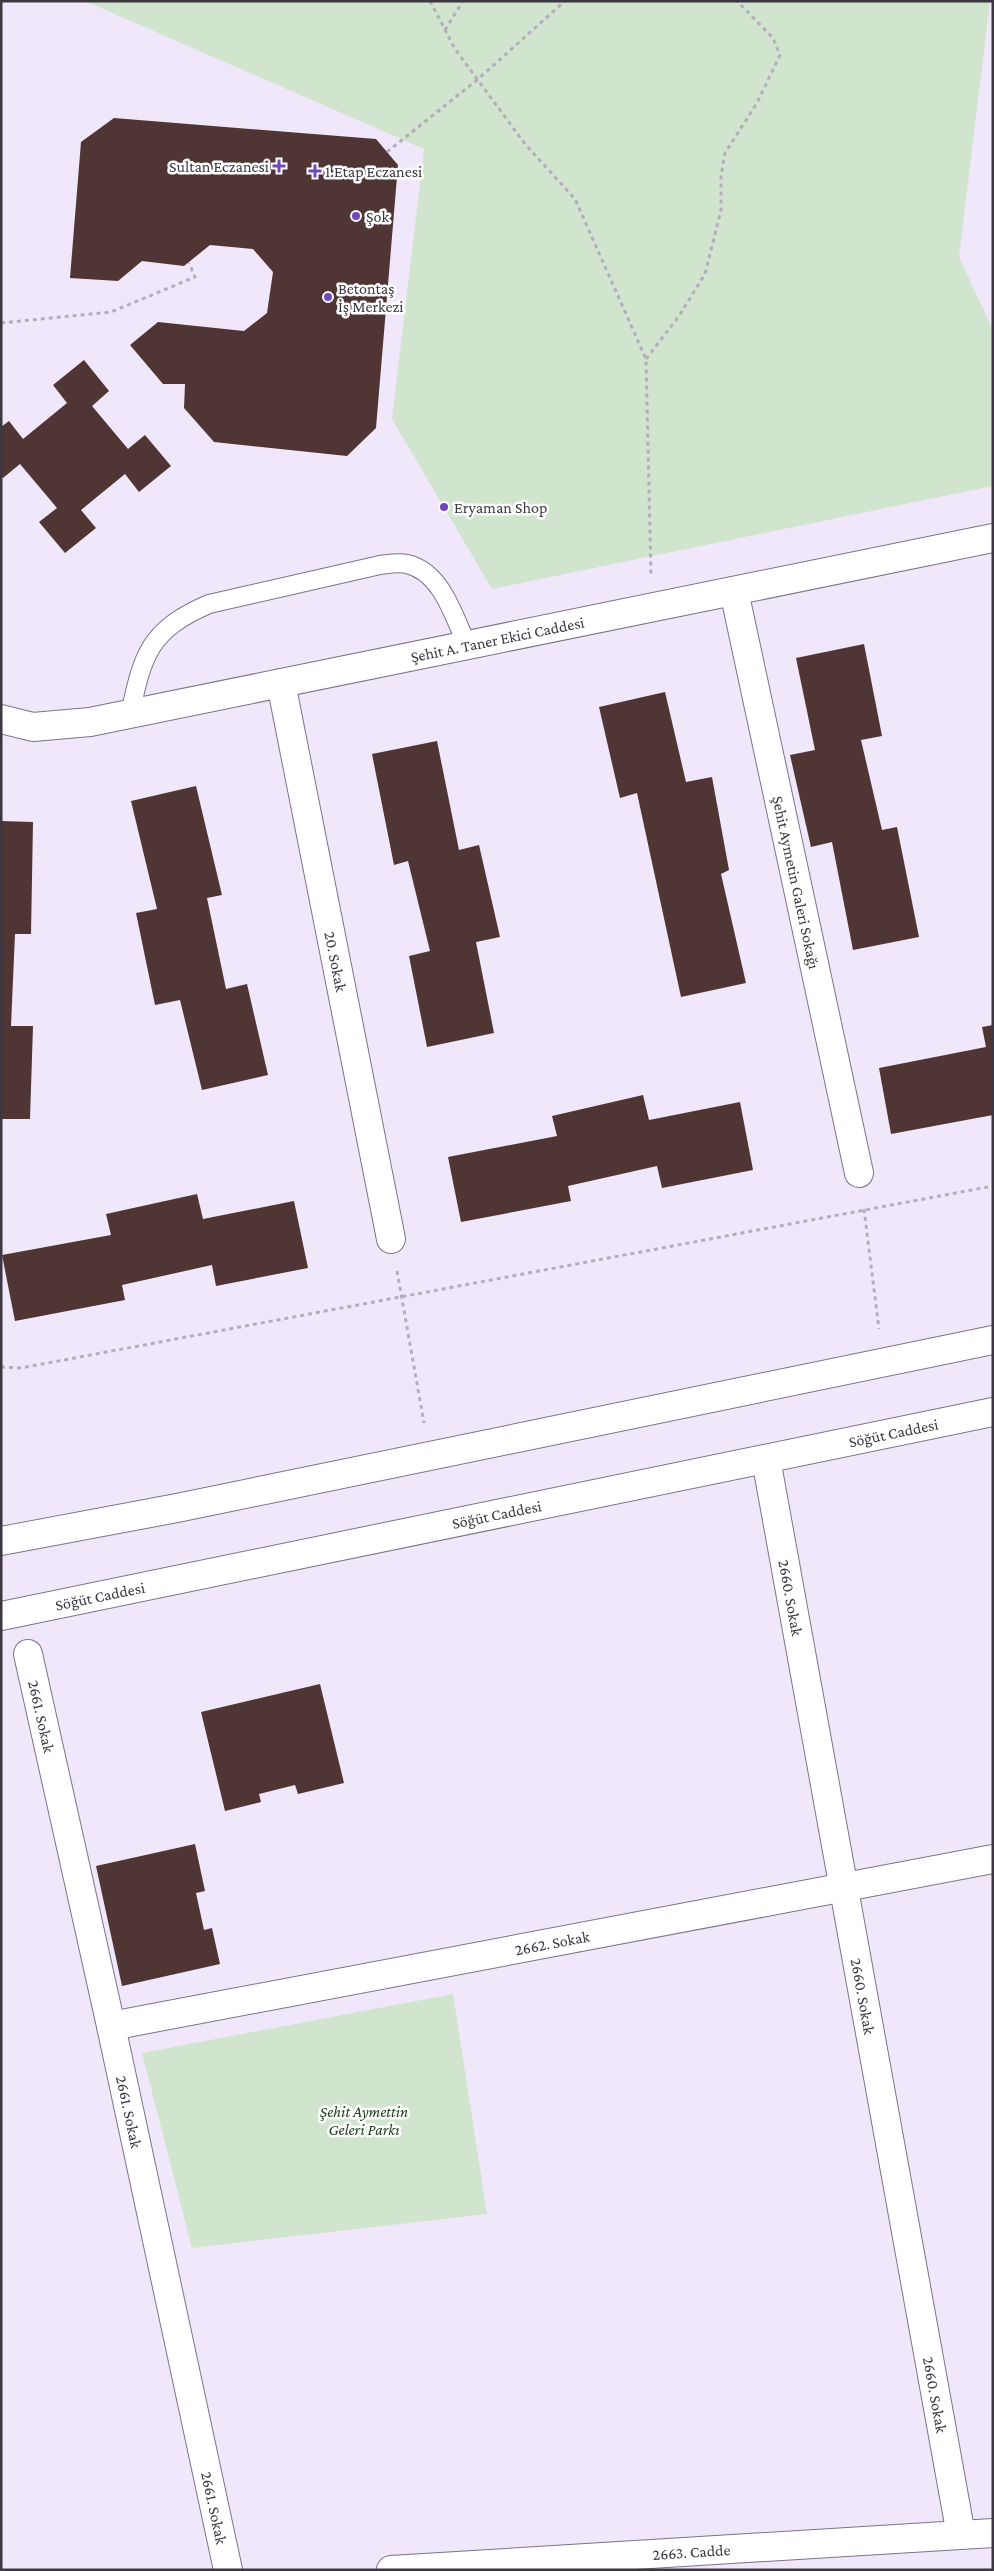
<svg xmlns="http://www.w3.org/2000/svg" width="994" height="2571" viewBox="0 0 994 2571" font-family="'Crimson Pro',serif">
  <rect width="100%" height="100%" fill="#f1e7fb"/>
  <g fill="#d0e4ce">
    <polygon points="85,1 990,1 959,257 993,330 993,486 492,589 392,419 424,149"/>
    <polygon points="453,1994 487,2214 192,2248 142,2053"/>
  </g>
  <g fill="#4f3634">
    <polygon points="114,118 376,139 398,165 376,428 347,456 214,442 184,408 185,384 163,384 130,345 158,322 244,331 267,313 273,272 253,249 210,245 184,266 142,261 118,281 70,278 81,142"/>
    <polygon points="84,360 109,391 92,406 128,449 145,435 171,466 139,492 125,474 81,510 96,528 65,553 39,522 57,508 20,464 3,478 1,476 1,427 9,421 23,439 67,403 53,385"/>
    <polygon points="864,644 882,736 861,740 882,830 897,827 919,937 853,950 832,842 811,847 790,755 815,750 796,658"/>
    <polygon points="665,692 686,782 712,777 729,870 721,874 746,983 681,997 637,793 620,798 599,707"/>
    <polygon points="437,741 459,850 479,845 500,937 476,942 494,1033 427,1047 409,956 430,951 408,861 394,865 372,754"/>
    <polygon points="196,786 222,895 207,898 226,989 247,984 268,1075 202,1090 180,1000 155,1005 136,913 157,909 131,801"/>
    <polygon points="1,821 33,822 31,934 15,934 11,1026 33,1026 30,1119 1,1119"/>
    <polygon points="993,1025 993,1115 891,1134 879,1068 986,1047 982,1027"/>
    <polygon points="643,1095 649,1120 740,1102 753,1170 662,1188 657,1166 568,1186 571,1201 461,1222 448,1157 557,1136 552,1116"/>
    <polygon points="197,1194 203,1219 294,1201 308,1268 216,1286 212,1265 122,1285 125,1300 15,1321 2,1255 111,1235 106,1214"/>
    <polygon points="320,1684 344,1783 298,1794 295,1785 259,1794 261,1802 225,1811 201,1712"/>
    <polygon points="195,1844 205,1891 196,1893 204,1930 212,1928 220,1964 122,1986 96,1866"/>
  </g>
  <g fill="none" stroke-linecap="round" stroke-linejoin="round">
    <defs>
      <path id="service" d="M 130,714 C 143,654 149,630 209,604 L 380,565 C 388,564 399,562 407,564 C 442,572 454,617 467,645"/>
      <g id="minor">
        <path id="s1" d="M 734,591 L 859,1173"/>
        <path id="s2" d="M 281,683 L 391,1239"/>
        <path id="s3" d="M 766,1459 L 961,2535"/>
        <path id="s4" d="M 28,1654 L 111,2026 L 228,2570"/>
        <path id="s5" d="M 111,2026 L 993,1859"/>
      </g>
      <g id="tertiary">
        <path id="s6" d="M 1,719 L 33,727 L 90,722 L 993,538"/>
        <path id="s7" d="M 391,2570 L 993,2533"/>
      </g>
      <g id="secondary">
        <polyline points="1,1541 177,1508 993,1340"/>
        <path id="s8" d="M 1,1616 L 993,1412"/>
      </g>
    </defs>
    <use href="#service" stroke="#7d7389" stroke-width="20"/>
    <use href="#minor" stroke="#7d7389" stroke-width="30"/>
    <use href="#tertiary" stroke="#7d7389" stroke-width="30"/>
    <use href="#secondary" stroke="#7d7389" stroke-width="30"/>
    <g stroke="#b5adbd" stroke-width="3" stroke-dasharray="4 4" stroke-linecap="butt">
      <polyline points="430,1 455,49 525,144 575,199 646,359 651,575"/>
      <polyline points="445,30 463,1"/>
      <polyline points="387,152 477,80 565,1"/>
      <polyline points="1,323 111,312 195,277 189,263"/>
      <polyline points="646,359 679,316 705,274 721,210 721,176 725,153 757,103 780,55 773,38 737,1"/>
      <polyline points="864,1209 879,1329"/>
      <polyline points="397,1271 424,1423"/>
      <polyline points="1,1367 21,1368 993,1186"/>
    </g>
    <use href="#service" stroke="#fff" stroke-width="18"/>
    <use href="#minor" stroke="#fff" stroke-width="28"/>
    <use href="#tertiary" stroke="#fff" stroke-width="28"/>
    <use href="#secondary" stroke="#fff" stroke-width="28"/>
  </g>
  <g fill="#7246be" stroke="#fff" stroke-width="2">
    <path d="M276.5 158.5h5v5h5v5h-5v5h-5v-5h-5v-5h5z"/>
    <path d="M312.5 163.5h5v5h5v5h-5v5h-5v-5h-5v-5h5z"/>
    <circle cx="356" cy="216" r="5"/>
    <circle cx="328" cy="297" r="5"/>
    <circle cx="444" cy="507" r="5"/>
  </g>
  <g text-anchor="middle" stroke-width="5" stroke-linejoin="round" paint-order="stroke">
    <g font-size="16" fill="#3c3741" stroke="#fff" text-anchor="start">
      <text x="269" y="172" text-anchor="end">Sultan Eczanesi</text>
      <text x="325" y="177">1.Etap Eczanesi</text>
      <text x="366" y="222">Şok</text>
      <text x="338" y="294">Betontaş<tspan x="338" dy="18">İş Merkezi</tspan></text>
      <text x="454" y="513">Eryaman Shop</text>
    </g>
    <g font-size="16" fill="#3c3741" stroke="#fff">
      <text dy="6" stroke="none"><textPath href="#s6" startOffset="506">Şehit A. Taner Ekici Caddesi</textPath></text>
      <text dy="6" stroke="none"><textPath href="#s1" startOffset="298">Şehit Aymetin Galeri Sokağı</textPath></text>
      <text dy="6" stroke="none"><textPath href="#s2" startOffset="284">20. Sokak</textPath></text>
      <text dy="6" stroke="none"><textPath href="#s8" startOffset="911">Söğüt Caddesi</textPath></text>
      <text dy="6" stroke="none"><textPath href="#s8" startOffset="506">Söğüt Caddesi</textPath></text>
      <text dy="6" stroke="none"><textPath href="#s8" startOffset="101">Söğüt Caddesi</textPath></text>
      <text dy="6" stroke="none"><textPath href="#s3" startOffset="141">2660. Sokak</textPath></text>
      <text dy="6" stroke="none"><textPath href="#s4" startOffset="64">2661. Sokak</textPath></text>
      <text dy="6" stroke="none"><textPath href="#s5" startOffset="449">2662. Sokak</textPath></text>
      <text dy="6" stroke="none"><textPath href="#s3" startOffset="546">2660. Sokak</textPath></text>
      <text dy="6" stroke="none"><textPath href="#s4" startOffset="469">2661. Sokak</textPath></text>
      <text dy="6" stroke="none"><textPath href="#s3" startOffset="951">2660. Sokak</textPath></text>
      <text dy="6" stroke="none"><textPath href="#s4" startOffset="874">2661. Sokak</textPath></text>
      <text dy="6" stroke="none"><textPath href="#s7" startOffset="301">2663. Cadde</textPath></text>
    </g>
    <g font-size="16" font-style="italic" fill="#1d411a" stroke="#fff">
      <text x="364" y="2117">Şehit Aymettin<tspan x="364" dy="18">Geleri Parkı</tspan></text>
    </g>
  </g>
  <rect width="994" height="2571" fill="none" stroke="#3c3741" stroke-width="5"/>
</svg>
